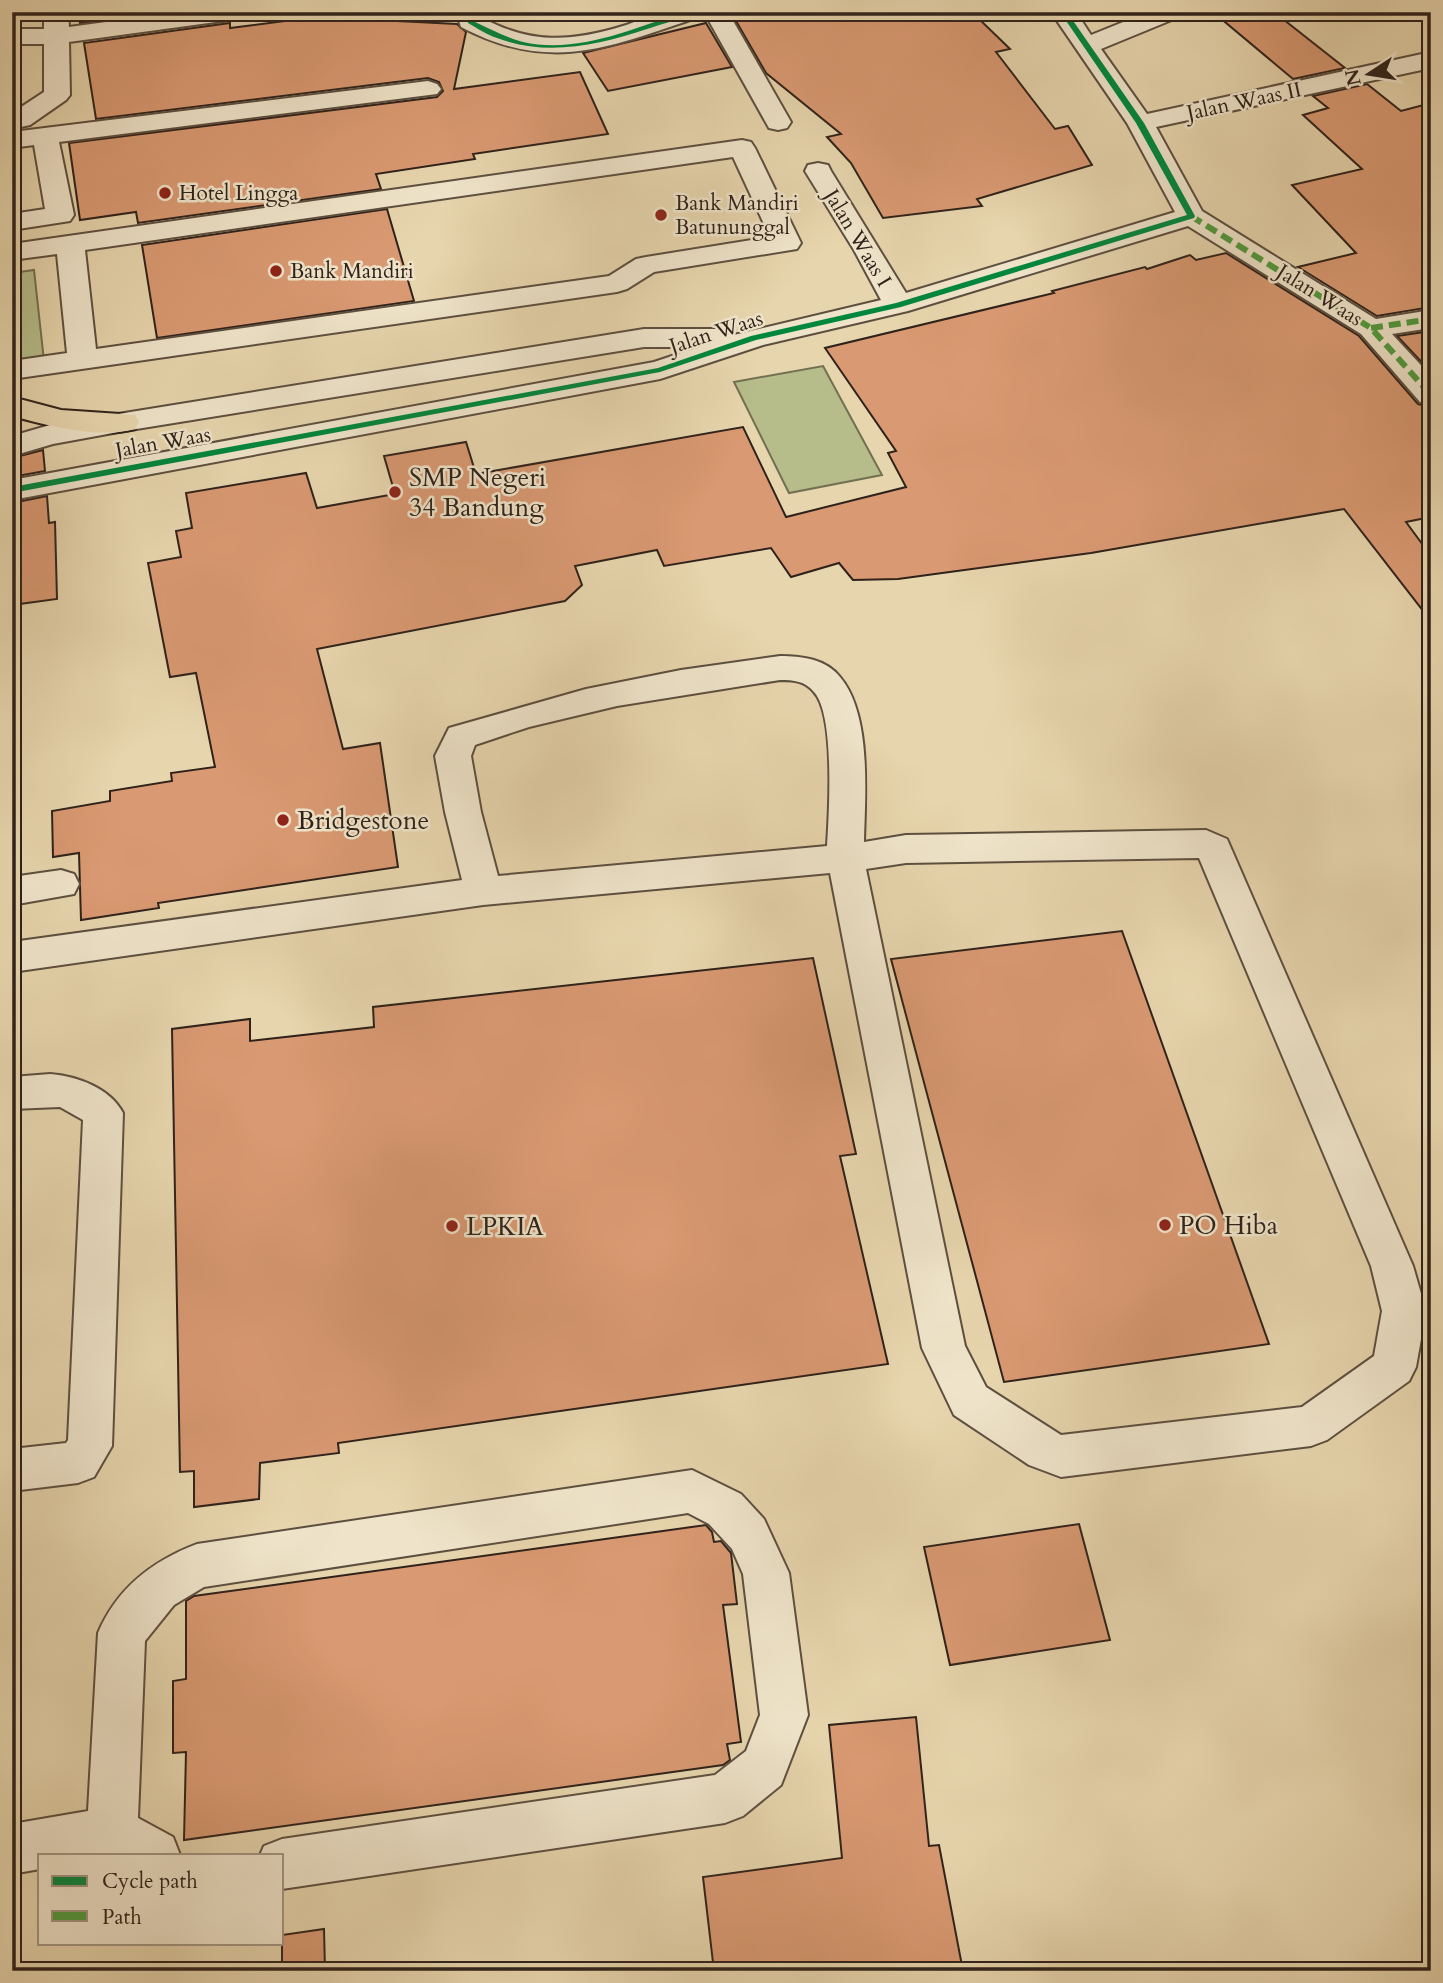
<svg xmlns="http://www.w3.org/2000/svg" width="1443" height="1983" viewBox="0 0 1443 1983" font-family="Cardo,serif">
  <rect width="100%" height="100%" fill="#e7d5ad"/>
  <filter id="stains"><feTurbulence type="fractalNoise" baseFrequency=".00286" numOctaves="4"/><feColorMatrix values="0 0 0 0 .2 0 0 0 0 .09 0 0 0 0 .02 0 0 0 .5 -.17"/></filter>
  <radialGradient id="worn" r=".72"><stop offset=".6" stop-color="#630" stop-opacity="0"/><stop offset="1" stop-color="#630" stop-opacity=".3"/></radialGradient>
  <g fill="#b6bd8a" stroke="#727052" stroke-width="2">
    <polygon points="34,270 44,361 12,366 12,273"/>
    <polygon points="823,366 882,475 789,493 734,382"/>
  </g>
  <g fill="#d99972" stroke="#2f221b" stroke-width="2">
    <polygon points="79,12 159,12 80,23"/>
    <polygon points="774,12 949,12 954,18 974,14 1010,49 996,52 1055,129 1068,126 1092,165 977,199 982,206 883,218 851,163 827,137 841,134 766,73 736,21"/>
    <polygon points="1213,12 1274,12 1345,68 1293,79"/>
    <polygon points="316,17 457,24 466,32 454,89 580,72 608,134 473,154 475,159 376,174 381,189 138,223 136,212 80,220 69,143 437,97 443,91 439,82 428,78 96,119 84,43 230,23 230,28"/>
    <polygon points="706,23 732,67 608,91 583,53"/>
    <polygon points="1367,84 1401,111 1431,103 1431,307 1377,316 1298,267 1356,253 1292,185 1362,169 1303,115 1328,108 1313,96"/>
    <polygon points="387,209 414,301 157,338 142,245"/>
    <polygon points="1226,253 1359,336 1418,404 1431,407 1431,517 1406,522 1431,556 1431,621 1344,509 1091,553 898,579 853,580 839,563 791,577 771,548 664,566 657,550 575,566 582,585 565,601 317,649 343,749 380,743 398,867 158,903 159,908 81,920 79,853 53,857 52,811 110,801 110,791 172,781 171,773 215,767 196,673 170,677 148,563 181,557 176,531 192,528 186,493 306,473 317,508 395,494 384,456 466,442 476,474 743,427 786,517 906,487 888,453 896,451 825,348 1054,293 1052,291 1145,267 1147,269 1190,255 1196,260"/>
    <polygon points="1431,331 1431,372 1397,336"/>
    <polygon points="43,450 45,471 12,477 12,458"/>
    <polygon points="47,496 49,523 55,522 57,599 12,605 12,503"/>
    <polygon points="1122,931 1269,1344 1004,1382 891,959"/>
    <polygon points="813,958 856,1154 840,1156 888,1364 338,1443 339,1453 260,1463 259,1499 194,1507 194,1471 180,1472 172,1029 250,1019 250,1041 374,1027 373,1007"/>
    <polygon points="1079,1524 1110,1640 950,1665 924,1547"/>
    <polygon points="706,1525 712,1532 714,1542 721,1541 731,1553 737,1604 723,1605 741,1742 727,1744 730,1760 723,1765 184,1840 186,1752 173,1753 173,1681 186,1679 186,1601 194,1596"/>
    <polygon points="916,1717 929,1846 939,1845 963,1971 714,1971 703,1877 842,1858 829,1725"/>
    <polygon points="324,1929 325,1971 282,1971 282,1935"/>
  </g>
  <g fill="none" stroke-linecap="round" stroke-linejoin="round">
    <defs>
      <g id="minor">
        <polygon points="44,12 68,12 69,27 180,12 250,12 247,17 238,19 69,42 70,95 66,100 30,125 12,129 12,113 44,92 44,44 12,44 12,29 44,29"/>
        <path d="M 456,12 L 480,12 L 482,18 C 532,44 570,42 623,26 C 636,22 650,15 664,13 C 676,10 690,12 702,12 L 699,17 C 610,47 550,74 461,27 Z"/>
        <polygon points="704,12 728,12 791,122 787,128 778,130 769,128"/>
        <polygon points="1051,12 1076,12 1091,35 1148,12 1182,12 1179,17 1101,49 1147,114 1431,52 1431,68 1156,127 1202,211 1376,319 1431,310 1431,328 1392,334 1431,376 1431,404 1420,402 1361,334 1188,226 908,311 763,345 660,379 12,500 12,480 654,362 699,347 644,347 124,431 53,444 12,456 12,436 50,425 644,329 722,329 734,335 881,300 854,250 805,171 808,165 818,163 828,165 831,171 906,293 1175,212 1127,123"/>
        <polygon points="428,81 437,84 441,89 437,94 59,142 74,215 70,221 12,230 12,214 45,209 34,145 12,148 12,132"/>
        <path d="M 742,140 L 751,142 L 755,148 L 801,243 L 797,249 L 654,272 L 627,289 L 617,292 L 12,379 L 12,361 L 67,353 L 57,254 L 12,260 L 12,244 ZM 733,157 L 770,237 L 646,257 L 636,259 L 609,276 L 96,349 L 85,250 Z"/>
        <path d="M 780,656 C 802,656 826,659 840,677 C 872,715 865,795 864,842 L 906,835 L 1206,830 L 1227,839 L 1413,1266 L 1426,1311 L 1416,1367 L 1409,1381 L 1327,1440 L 1311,1446 L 1061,1477 L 1029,1465 L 954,1415 L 922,1348 L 830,873 L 483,905 L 12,972 L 12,942 L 462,880 L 445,812 L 435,756 L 449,728 L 586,689 L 681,670 ZM 780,680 C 794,680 805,681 814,692 C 835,714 829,815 827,846 L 498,876 L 481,812 L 471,756 L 475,745 L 529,727 L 617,706 ZM 1199,858 L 1371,1266 L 1382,1311 L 1374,1356 L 1302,1407 L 1061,1435 L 986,1387 L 965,1346 L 866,869 L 906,863 Z"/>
        <polygon points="61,870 74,874 79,884 74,894 12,905 12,877"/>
        <path d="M 50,1074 C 77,1076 110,1088 123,1113 L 112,1446 L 94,1477 L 78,1483 L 12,1491 L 12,1449 L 66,1443 L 68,1440 L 83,1120 L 60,1107 L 12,1109 L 12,1077 Z"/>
        <path d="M 692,1470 L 741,1494 L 764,1519 L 789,1573 L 808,1715 L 781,1785 L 743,1816 L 725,1823 L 282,1889 L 282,1855 L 260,1855 L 264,1846 L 282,1839 L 715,1775 L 746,1751 L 760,1715 L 743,1574 L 732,1549 L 709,1524 L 688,1513 L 204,1587 L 174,1605 L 145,1641 L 138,1818 L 173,1837 L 180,1855 L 40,1855 L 40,1869 L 12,1874 L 12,1824 L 88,1811 L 98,1633 C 117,1588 152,1561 197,1544 Z"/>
      </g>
      <path id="highway" d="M 12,397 L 61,410 L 135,415 L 139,422 L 135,429 C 96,439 50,426 12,416 Z"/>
    </defs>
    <use href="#minor" stroke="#5d4f40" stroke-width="4"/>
    <use href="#highway" stroke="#2f221b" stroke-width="4"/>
    <use href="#minor" fill="#efe4ca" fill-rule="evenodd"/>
    <use href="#highway" fill="#e7d5ad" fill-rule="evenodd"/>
    <g stroke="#509b3e" stroke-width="6" stroke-dasharray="12 6" stroke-linecap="butt">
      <polyline points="1191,216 1371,328 1431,395"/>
      <polyline points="1371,328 1431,319"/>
    </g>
    <defs>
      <g id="cycleway">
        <path d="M 465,12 L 471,12 L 473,21 C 490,29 505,37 523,42 C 577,54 633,29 683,12 L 693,12 C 679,20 662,24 647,29 C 598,45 547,57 497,38 C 487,35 477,28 468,23 Z"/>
        <polygon points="1060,12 1067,12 1144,123 1195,216 1194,218 901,307 756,340 660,372 12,493 12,487 658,368 751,336 896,303 1187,215 1136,123"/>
      </g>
    </defs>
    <use href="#cycleway" stroke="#efe4ca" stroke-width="5"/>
    <use href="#cycleway" fill="#00873e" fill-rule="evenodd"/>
  </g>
  <g fill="#8f2418" stroke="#efe4ca" stroke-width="2.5">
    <circle cx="165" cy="193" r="7"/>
    <circle cx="661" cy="215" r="7"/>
    <circle cx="276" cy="271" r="7"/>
    <circle cx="395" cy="492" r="7"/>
    <circle cx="283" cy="820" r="7"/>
    <circle cx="1165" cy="1225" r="7"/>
    <circle cx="452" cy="1226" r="7"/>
  </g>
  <g text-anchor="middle" stroke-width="5" stroke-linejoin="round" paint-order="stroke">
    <g font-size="21" fill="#2f221b" stroke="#efe4ca">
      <text transform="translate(1244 101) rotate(-12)" y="7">Jalan Waas II</text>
      <text transform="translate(858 238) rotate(59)" y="7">Jalan Waas I</text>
      <text transform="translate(1320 295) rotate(32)" y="7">Jalan Waas</text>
      <text transform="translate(716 332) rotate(-18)" y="7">Jalan Waas</text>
      <text transform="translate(163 442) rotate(-10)" y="7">Jalan Waas</text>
    </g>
    <g font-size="21" fill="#2f221b" stroke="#efe4ca" text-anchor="start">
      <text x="179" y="200">Hotel Lingga</text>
      <text x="675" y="210">Bank Mandiri<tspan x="675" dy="24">Batununggal</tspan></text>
      <text x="290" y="278">Bank Mandiri</text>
    </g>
    <g font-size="26" fill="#2f221b" stroke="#efe4ca" text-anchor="start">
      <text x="409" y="486">SMP Negeri<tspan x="409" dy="30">34 Bandung</tspan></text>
      <text x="297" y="829">Bridgestone</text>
      <text x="1179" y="1234">PO Hiba</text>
      <text x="466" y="1235">LPKIA</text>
    </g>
  </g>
  <rect width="1443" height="1983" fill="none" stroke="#e7d5ad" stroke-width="42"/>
  <rect x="14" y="14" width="1415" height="1955" fill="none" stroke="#2f221b" stroke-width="3.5"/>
  <rect x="21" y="21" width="1401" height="1941" fill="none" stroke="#2f221b" stroke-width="2"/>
  <rect x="38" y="1854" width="245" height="91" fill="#efe4ca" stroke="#a29684" stroke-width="2"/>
  <rect x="52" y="1876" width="35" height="10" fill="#00873e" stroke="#a29684" stroke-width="2"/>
  <text x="102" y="1888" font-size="21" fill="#2f221b">Cycle path</text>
  <rect x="52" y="1911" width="35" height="10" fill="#509b3e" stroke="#a29684" stroke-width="2"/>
  <text x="102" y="1924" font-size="21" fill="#2f221b">Path</text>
  <g transform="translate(1369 74) rotate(258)" stroke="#efe4ca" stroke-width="5" paint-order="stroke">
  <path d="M0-5L12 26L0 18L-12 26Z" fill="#2f221b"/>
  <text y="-10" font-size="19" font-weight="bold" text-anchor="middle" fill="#2f221b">N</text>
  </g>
  <rect width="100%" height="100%" filter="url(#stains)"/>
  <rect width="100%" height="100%" fill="url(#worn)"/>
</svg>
